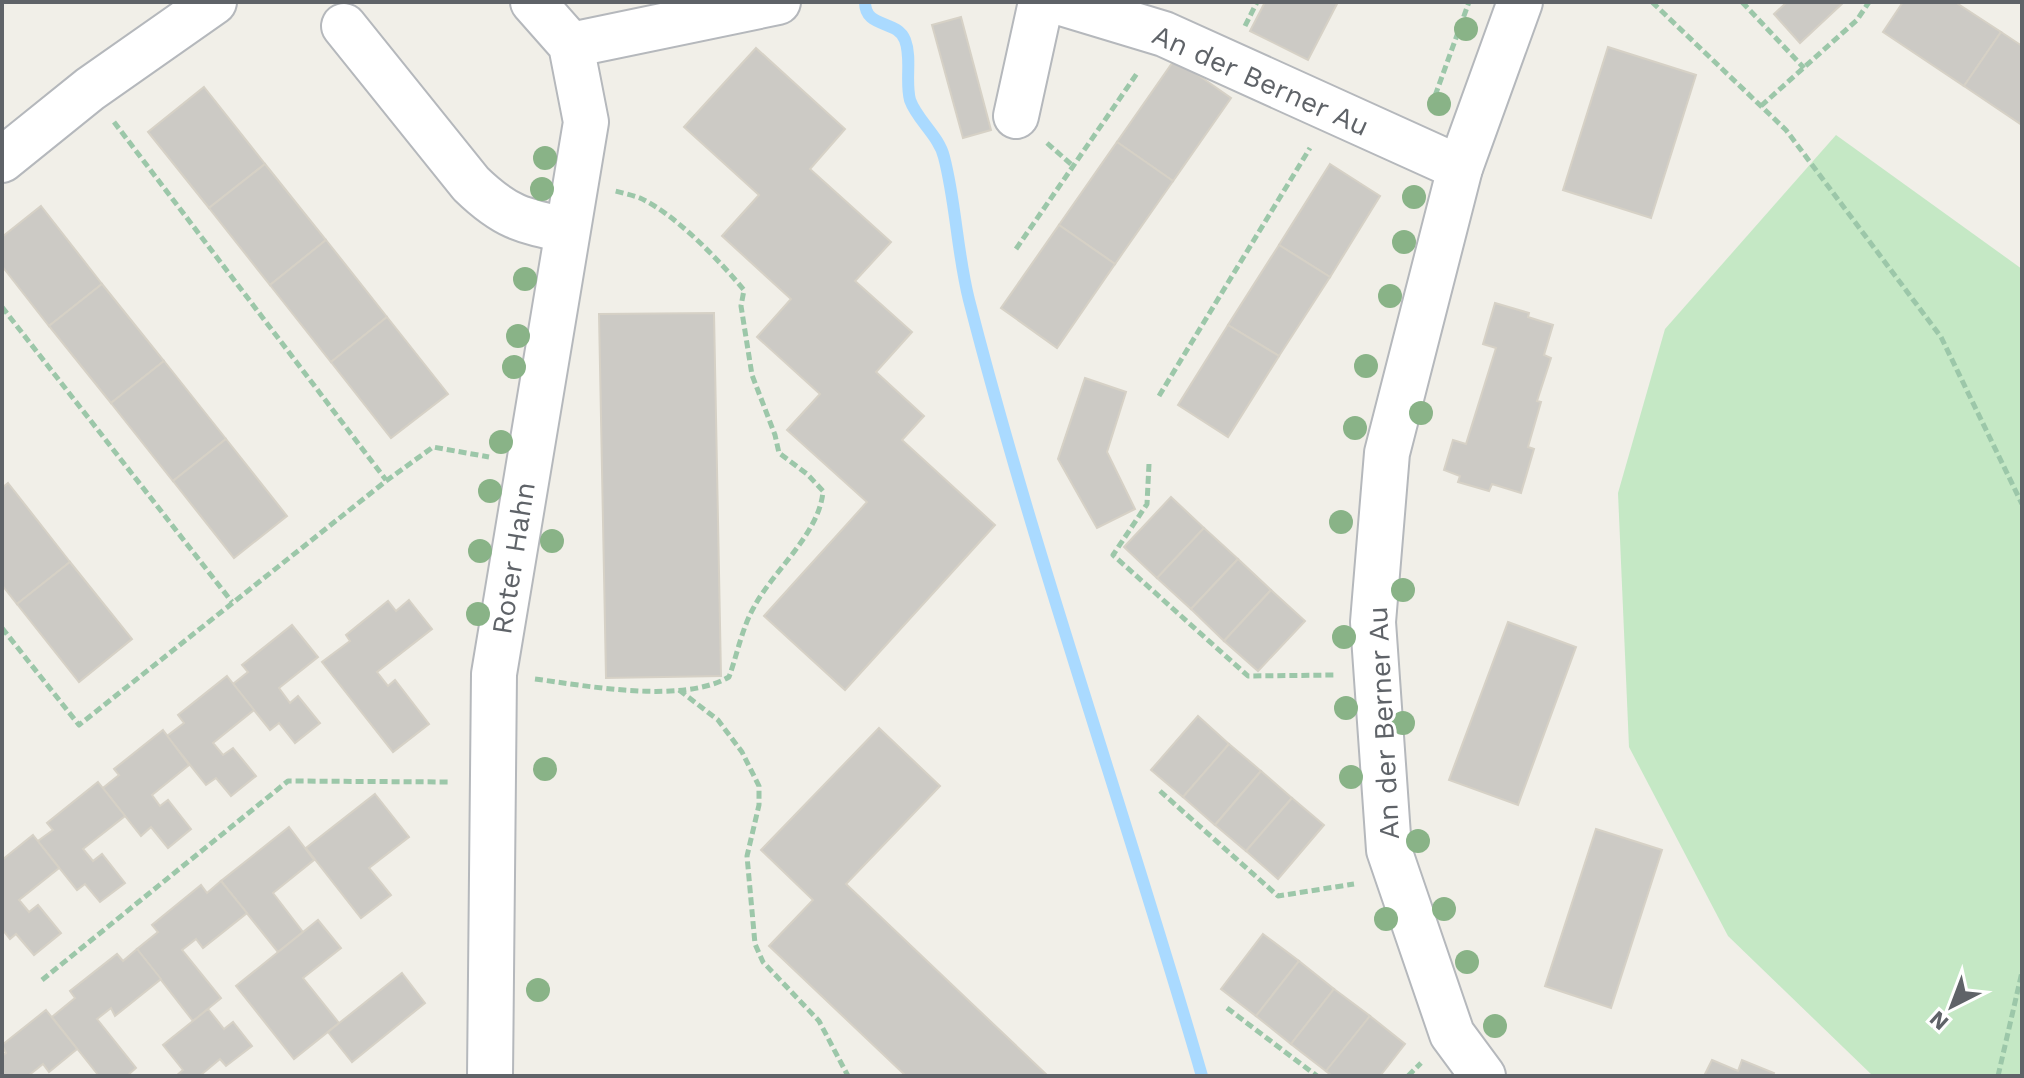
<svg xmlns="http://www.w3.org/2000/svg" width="2024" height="1078" viewBox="0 0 2024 1078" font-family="'Work Sans',sans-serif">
  <rect width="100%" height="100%" fill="#f1efe8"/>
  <polygon fill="#c5e8c5" points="1836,135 2022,269 2022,1076 1873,1076 1728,936 1629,747 1618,493 1665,329"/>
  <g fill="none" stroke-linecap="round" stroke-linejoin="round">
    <path stroke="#aadaff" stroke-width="12" d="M 865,2 C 865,29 897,19 905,40 C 912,58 905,81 910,100 C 917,120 939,136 944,157 C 956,203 957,253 969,300 C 1036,561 1127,817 1202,1076"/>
  </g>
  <g fill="#cccac5" stroke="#d6d1c6" stroke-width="2">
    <polygon points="1265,2 1338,2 1308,60 1250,31"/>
    <polygon points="1787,2 1844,2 1800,43 1774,14"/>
    <polygon points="1903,2 1955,2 2001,32 1964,86 1883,32"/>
    <polygon points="961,17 991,130 963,138 932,25"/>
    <polygon points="2001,32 2022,46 2022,125 1964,86"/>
    <polygon points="1608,47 1696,75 1651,218 1563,190"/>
    <polygon points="756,48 845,129 810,169 891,242 855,281 912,332 876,372 924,416 902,440 995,525 845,690 764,616 867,502 787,430 820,394 757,337 791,299 722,236 759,195 684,127"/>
    <polygon points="1175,59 1231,98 1173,181 1117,142"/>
    <polygon points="204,87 265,164 209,208 148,132"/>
    <polygon points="1117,142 1173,181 1115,264 1059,225"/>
    <polygon points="265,164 326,240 270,285 209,208"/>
    <polygon points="1330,164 1380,196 1330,277 1279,245"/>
    <polygon points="41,206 102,284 49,326 2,266 2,237"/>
    <polygon points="1059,225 1115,264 1057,348 1001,308"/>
    <polygon points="326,240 387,317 331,362 270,285"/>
    <polygon points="1279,245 1330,277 1279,356 1228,325"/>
    <polygon points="102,284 164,361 111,403 49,326"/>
    <polygon points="1495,303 1529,313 1528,317 1553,325 1544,355 1551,358 1537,401 1541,402 1528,447 1534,449 1521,493 1492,484 1489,491 1458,482 1460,476 1444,470 1453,440 1466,444 1496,348 1483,344"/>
    <polygon points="714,313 721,676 606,678 599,314"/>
    <polygon points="387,317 448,394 391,438 331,362"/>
    <polygon points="1228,325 1279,356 1228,437 1178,405"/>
    <polygon points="164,361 226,439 173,481 111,403"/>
    <polygon points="1085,378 1126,392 1107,452 1135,509 1097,528 1058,459"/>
    <polygon points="226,439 287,516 234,558 173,481"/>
    <polygon points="8,483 70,562 17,604 2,585 2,488"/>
    <polygon points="1171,497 1204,528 1157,578 1124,547"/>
    <polygon points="1204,528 1238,559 1191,609 1157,578"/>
    <polygon points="1238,559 1271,590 1224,641 1191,609"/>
    <polygon points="70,562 132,639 79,682 17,604"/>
    <polygon points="1271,590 1305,621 1258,671 1224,641"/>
    <polygon points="409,600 432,629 377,672 388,686 395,680 429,724 393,752 322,662 350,641 346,635 388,601 396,611"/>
    <polygon points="1508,622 1576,647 1518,805 1449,780"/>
    <polygon points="292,625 318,657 279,688 290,703 298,696 320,723 295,743 279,723 270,730 233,684 248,672 242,665"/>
    <polygon points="227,676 254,710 213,743 223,755 233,748 256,776 231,796 216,778 206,785 167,736 184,723 178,715"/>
    <polygon points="1198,716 1229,744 1183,797 1151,770"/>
    <polygon points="879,728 940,786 846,884 1048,1076 906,1076 769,946 813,900 761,850"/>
    <polygon points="163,730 189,765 152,795 160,806 168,800 191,829 168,848 151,827 141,836 103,788 119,775 114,769"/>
    <polygon points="1229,744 1261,771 1215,825 1183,797"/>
    <polygon points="1261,771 1292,798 1246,851 1215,825"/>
    <polygon points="98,782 125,816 83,849 93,861 102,854 125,883 100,902 85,884 77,890 38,841 53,830 47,823"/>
    <polygon points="375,794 409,837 369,868 391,895 361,918 306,848"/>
    <polygon points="1292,798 1324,825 1278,879 1246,851"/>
    <polygon points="289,827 314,860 273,893 303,932 278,952 221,881"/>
    <polygon points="1596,829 1662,850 1611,1008 1545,986"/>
    <polygon points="33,835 59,868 19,900 29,912 38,905 61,933 34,955 16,934 10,939 2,929 2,860"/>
    <polygon points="221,881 247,913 203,948 196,939 182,950 221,998 193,1021 137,949 158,932 152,925 201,885 207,893"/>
    <polygon points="318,920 341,948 303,978 339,1023 294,1059 236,986"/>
    <polygon points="1263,934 1299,961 1256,1016 1221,989"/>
    <polygon points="137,949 161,979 115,1016 111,1008 97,1019 136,1068 127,1076 99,1076 52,1017 75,998 70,991 117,954 123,961"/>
    <polygon points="1299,961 1334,989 1291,1044 1256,1016"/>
    <polygon points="402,973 425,1003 352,1062 328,1032"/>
    <polygon points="1334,989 1370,1016 1326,1071 1291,1044"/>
    <polygon points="208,1009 224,1029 233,1022 252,1046 226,1066 220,1059 202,1074 204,1076 176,1076 183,1070 163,1045"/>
    <polygon points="46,1010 77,1049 49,1072 43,1064 28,1076 2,1076 2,1056 6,1053 2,1045"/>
    <polygon points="1370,1016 1405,1044 1380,1076 1332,1076 1326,1071"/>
    <polygon points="1712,1060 1738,1071 1742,1060 1774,1073 1773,1076 1704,1076"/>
  </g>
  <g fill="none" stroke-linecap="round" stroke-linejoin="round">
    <defs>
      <g id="minor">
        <polyline points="1058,2 1164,34 1460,168"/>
        <path d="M 344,26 L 471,184 C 505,217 522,221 567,230"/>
        <polyline points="571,45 778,2"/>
        <polyline points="1016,116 1041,2"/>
        <polyline points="2,160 90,89 214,2"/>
        <polyline points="490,1076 494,674 586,122 571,45 533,2"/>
        <polyline points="1483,1076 1452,1034 1389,850 1373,622 1387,453 1460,168 1520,2"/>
      </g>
    </defs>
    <use href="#minor" stroke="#b5b8bc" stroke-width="48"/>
    <g stroke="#9cc7a9" stroke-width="5" stroke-dasharray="8 4" stroke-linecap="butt">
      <polyline points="1652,2 1786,130 1941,337 2022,504"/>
      <polyline points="1742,2 1804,68"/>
      <polyline points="1245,26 1257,2"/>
      <polyline points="1761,106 1857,20 1869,2"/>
      <polyline points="1431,107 1469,2"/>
      <polyline points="114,122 386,480"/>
      <polyline points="1047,143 1073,166"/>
      <polyline points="1016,249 1138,72"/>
      <polyline points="2,307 232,602"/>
      <polyline points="1159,396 1310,148"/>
      <polyline points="1149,464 1147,504 1113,555 1248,676 1336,675"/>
      <polyline points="2,628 79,725 386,481 433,447 489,457"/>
      <path d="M 535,679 C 588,686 682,704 729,677 C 737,655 742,628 754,607 C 773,571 820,533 823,491 L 807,474 L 779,453 L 775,435 L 752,375 L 741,306 L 744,290 C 719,260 675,214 640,198 C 632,195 623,193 615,191"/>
      <polyline points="679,690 718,720 742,752 759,786 759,805 747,856 755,944 763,962 819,1021 848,1076"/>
      <polyline points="1160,791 1278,896 1354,884"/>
      <polyline points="42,980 288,781 450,782"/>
      <polyline points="1227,1008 1317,1076"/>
      <polyline points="1408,1076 1421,1063"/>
      <polyline points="1998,1076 2022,972"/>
    </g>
    <use href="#minor" stroke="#fff" stroke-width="44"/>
  </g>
  <g fill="#89b387">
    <circle cx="1466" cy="29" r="12"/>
    <circle cx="1439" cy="104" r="12"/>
    <circle cx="545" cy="158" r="12"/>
    <circle cx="542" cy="189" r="12"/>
    <circle cx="1414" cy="197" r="12"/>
    <circle cx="1404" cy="242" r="12"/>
    <circle cx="525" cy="279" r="12"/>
    <circle cx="1390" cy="296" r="12"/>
    <circle cx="518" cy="336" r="12"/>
    <circle cx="1366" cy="366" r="12"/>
    <circle cx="514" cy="367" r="12"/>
    <circle cx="1421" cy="413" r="12"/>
    <circle cx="1355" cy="428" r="12"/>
    <circle cx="501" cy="442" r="12"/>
    <circle cx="490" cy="491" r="12"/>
    <circle cx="1341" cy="522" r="12"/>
    <circle cx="552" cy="541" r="12"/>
    <circle cx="480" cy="551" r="12"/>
    <circle cx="1403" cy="590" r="12"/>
    <circle cx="478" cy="614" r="12"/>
    <circle cx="1344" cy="637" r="12"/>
    <circle cx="1346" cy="708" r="12"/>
    <circle cx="1403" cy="723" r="12"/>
    <circle cx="545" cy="769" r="12"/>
    <circle cx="1351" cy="777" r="12"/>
    <circle cx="1418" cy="841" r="12"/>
    <circle cx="1444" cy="909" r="12"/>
    <circle cx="1386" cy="919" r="12"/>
    <circle cx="1467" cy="962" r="12"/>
    <circle cx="538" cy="990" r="12"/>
    <circle cx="1495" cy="1026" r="12"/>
  </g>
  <g text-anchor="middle" stroke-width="6" stroke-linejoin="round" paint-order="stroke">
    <g font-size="28" fill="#5f6368" stroke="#fff">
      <text transform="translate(1261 80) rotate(24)" y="10">An der Berner Au</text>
      <text transform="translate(513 558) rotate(-81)" y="10">Roter Hahn</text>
      <text transform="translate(1383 723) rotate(-93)" y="10">An der Berner Au</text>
    </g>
  </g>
  <rect width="2024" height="1078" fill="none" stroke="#5f6368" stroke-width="8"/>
  <g transform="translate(1952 1006) rotate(222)" stroke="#ffffff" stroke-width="6" paint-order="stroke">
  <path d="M0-6L14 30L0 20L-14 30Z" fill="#5f6368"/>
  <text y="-12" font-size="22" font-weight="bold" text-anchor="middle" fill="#5f6368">N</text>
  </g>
</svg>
